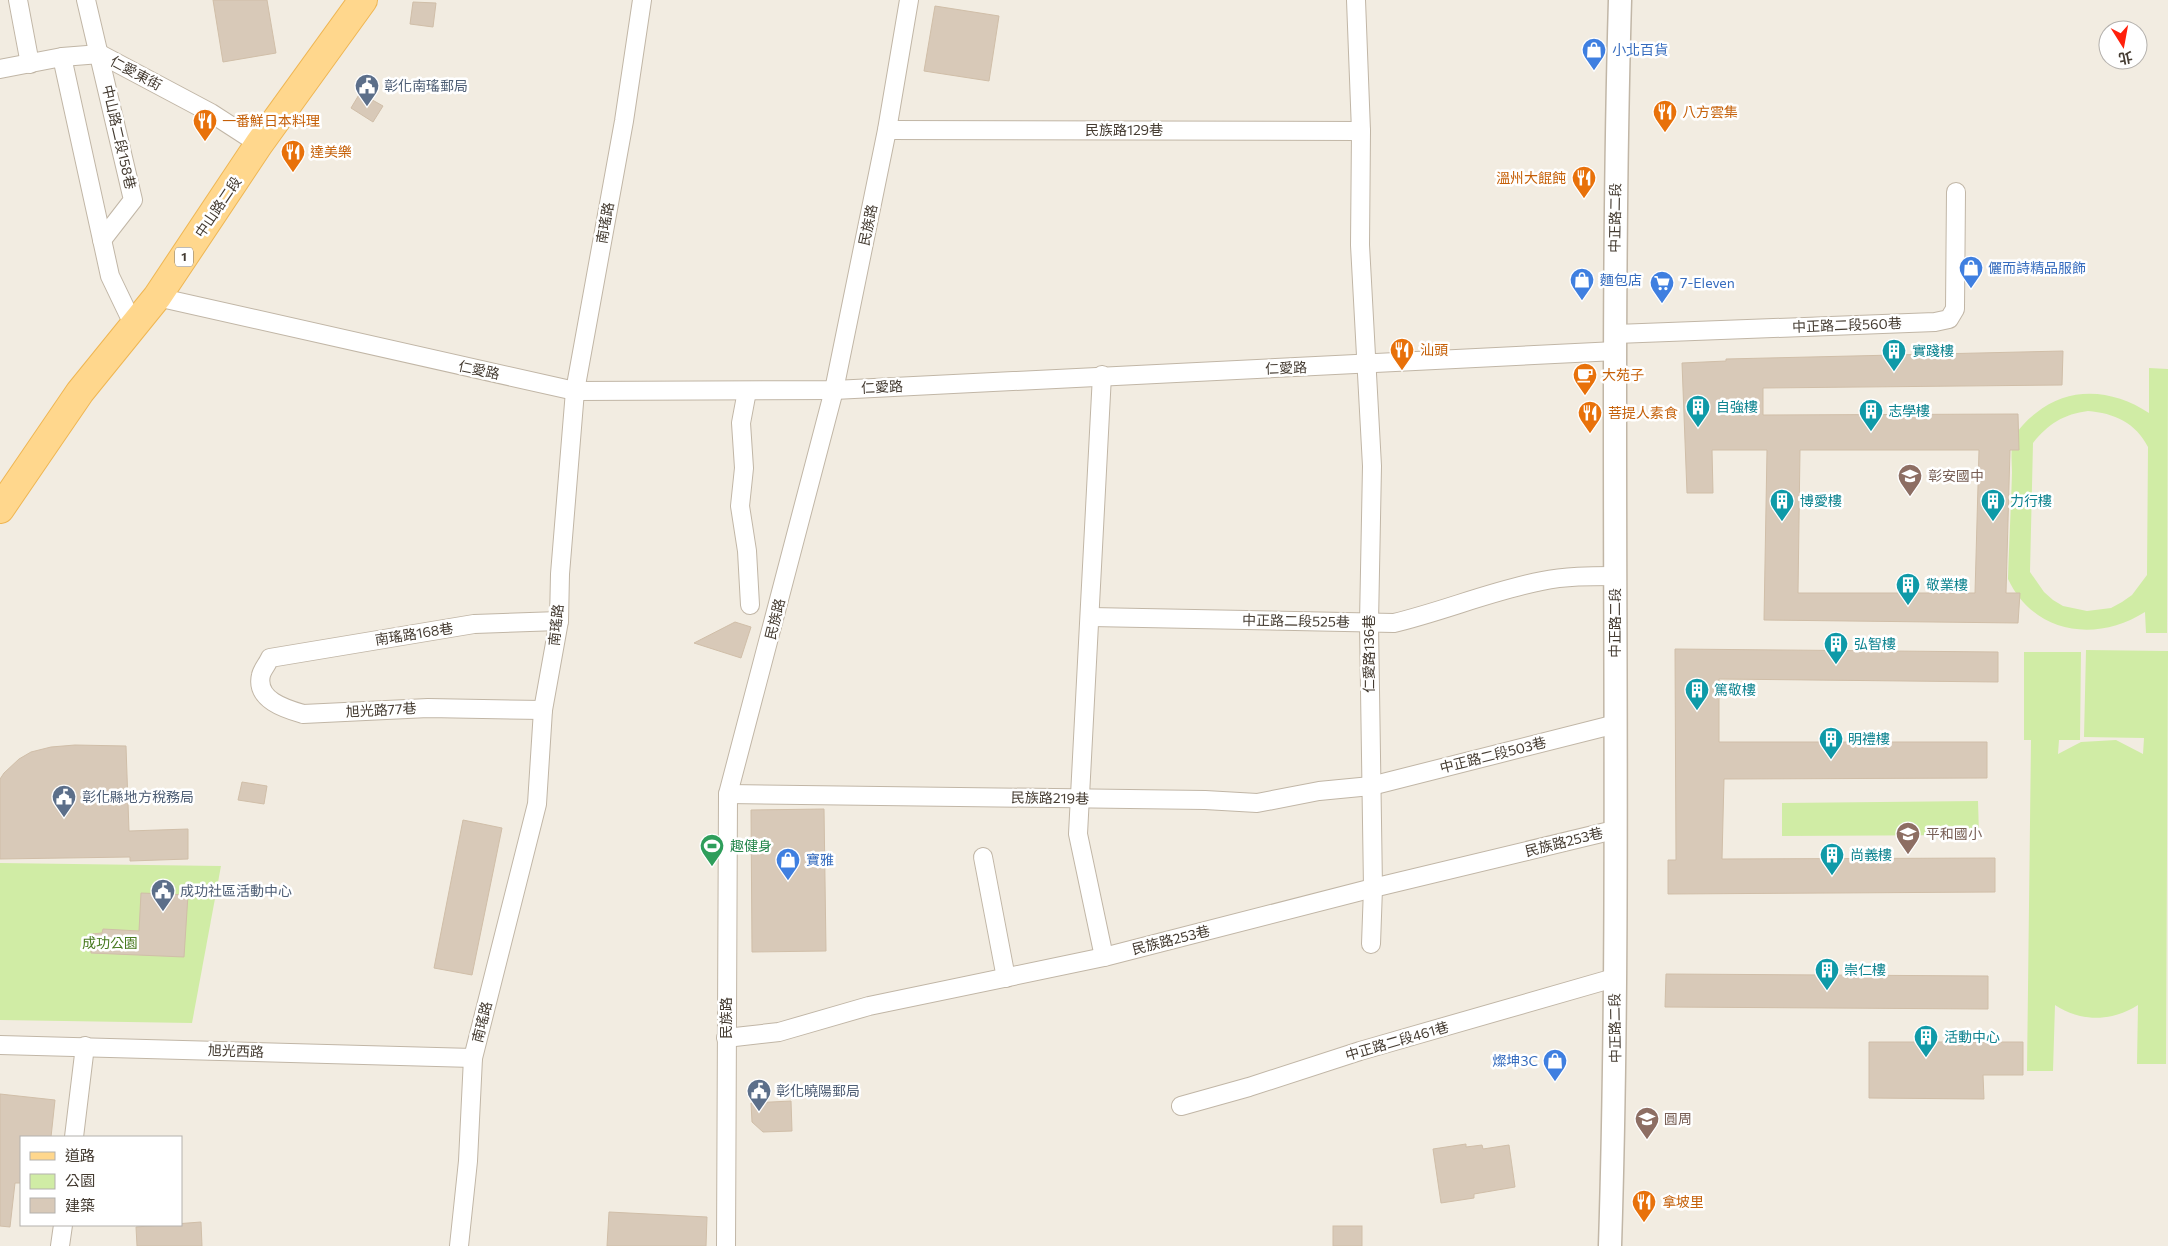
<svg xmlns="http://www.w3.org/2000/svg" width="2168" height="1246" viewBox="0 0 2168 1246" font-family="Commissioner,'Noto Sans TC',sans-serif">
  <rect width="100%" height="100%" fill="#f2ece1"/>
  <g fill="#d0eca5" fill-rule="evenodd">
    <path d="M 2149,368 L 2168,369 L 2167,633 L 2146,633 L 2145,612 C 2096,643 2034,634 2008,579 C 2009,544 2011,508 2012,473 C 2012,463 2010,447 2014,438 C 2018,429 2028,419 2036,413 C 2071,385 2114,390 2149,413 ZM 2088,411 C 2114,413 2136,423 2148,447 L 2147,575 L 2132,595 L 2122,602 L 2111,608 L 2087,611 L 2063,606 L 2053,600 L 2044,592 L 2030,572 L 2033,443 C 2048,424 2064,414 2088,411 Z"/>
    <path d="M 2086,650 L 2168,651 L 2166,1064 L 2137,1064 L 2138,1005 C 2112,1022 2080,1022 2055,1005 L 2053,1071 L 2027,1071 L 2031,740 L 2024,740 L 2024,652 L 2081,652 L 2080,740 L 2059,740 L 2058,754 L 2081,742 L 2116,740 L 2143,754 L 2144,738 L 2084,737 Z"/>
    <polygon points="1978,801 1979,835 1782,836 1782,803"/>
    <polygon points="0,863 221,866 192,1023 0,1020"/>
  </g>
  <g fill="#d8c9b8" stroke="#d0bea8" fill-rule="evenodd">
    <polygon points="213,0 267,0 276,53 223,62"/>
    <polygon points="413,2 436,3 433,27 410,24"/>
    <polygon points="935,6 999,16 989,81 924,71"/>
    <polygon points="360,93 383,106 373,122 351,108"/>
    <path d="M 2063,351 L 2062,385 L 1763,388 L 1763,415 L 2018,414 L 2019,450 L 2010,450 L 2006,593 L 2020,593 L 2018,623 L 1764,620 L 1767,450 L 1712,450 L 1713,493 L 1687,493 L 1682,363 L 1726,361 L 1726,359 ZM 1800,450 L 1979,450 L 1975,593 L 1798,593 Z"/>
    <polygon points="735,622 751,627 741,658 694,643"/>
    <polygon points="1675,649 1998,652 1998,682 1719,679 1719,742 1987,742 1987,778 1724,779 1722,859 1995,858 1995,892 1668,894 1668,860 1676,860"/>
    <polygon points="75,745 126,746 129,831 188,829 188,859 130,861 130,857 0,859 0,779 4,773 19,759 31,752 51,747"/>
    <polygon points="242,782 267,786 264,804 238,800"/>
    <polygon points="824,809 826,951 752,952 751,810"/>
    <polygon points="463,820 502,828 472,975 434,968"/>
    <polygon points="141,893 188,895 184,957 91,953 91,934 102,933 103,929 139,931"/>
    <polygon points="1666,974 1988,976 1988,1009 1665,1007"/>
    <polygon points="1869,1042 2023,1042 2023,1075 1983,1075 1984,1099 1869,1098"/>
    <polygon points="0,1094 55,1100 51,1137 21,1137 21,1183 15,1183 10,1227 0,1226"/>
    <polygon points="791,1101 792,1131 763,1132 752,1122 751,1103"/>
    <polygon points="1466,1144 1466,1147 1482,1145 1483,1149 1509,1145 1515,1187 1474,1194 1474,1198 1441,1203 1433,1149"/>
    <polygon points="609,1212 707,1217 706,1246 607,1246"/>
    <polygon points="201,1222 202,1246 137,1246 136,1227"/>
    <rect x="1333" y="1226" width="29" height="20"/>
  </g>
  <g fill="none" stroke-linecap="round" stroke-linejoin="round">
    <defs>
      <g id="minor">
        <polyline points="18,0 30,64"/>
        <polyline points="86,0 133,200 102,240"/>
        <polyline points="1356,0 1361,131 1360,245 1372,466 1369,623 1373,888 1371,944"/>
        <polyline points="62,57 110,276 133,324"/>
        <polyline points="0,69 62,57 100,54 211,113 259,144"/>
        <polyline points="887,130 1361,131"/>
        <polyline points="157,297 575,391 834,390 1616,351"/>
        <polyline points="1616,334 1935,322 1949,319 1955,309 1956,192"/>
        <polyline points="1102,375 1078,834 1104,957"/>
        <polyline points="747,391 741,423 744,468 740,506 747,551 750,605"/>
        <path d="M 1091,617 L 1394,623 C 1444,611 1491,591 1542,581 C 1565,576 1591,576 1614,576"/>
        <path d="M 543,710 L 428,708 L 303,714 C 286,709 255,700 261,675 C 262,670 268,663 270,658 L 474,624 L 559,621"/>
        <polyline points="728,794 1205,800 1257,803 1319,791 1371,786 1616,724"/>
        <polyline points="983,857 1006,978"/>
        <polyline points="726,1038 779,1032 869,1006 1104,957 1373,888 1614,830"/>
        <polyline points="0,1045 473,1058"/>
        <polyline points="1181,1106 1249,1087 1360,1051 1614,978"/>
        <polyline points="74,1137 85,1046"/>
        <polyline points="60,1246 63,1225"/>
        <polyline points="459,1246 468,1161 473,1058 537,804 543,710 559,621 560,574 575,391 624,121 642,0"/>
        <polyline points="726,1246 728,794 834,390 887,130 909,0"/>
      </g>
      <path id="tertiary" d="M 1610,1246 C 1623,831 1608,415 1620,0"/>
      <polyline id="primary" points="0,509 80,392 157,297 259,144 363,0"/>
    </defs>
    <use href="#minor" stroke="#c1b6a6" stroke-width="20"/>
    <use href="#tertiary" stroke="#c1b6a6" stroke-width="25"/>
    <use href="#primary" stroke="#efb653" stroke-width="30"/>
    <use href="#minor" stroke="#fff" stroke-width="18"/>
    <use href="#tertiary" stroke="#fff" stroke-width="22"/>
    <use href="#primary" stroke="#ffd78d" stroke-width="28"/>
  </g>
  <defs>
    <symbol id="shop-pin" viewBox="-11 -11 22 30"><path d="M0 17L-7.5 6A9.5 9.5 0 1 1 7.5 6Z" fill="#3f7fe0" stroke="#fff"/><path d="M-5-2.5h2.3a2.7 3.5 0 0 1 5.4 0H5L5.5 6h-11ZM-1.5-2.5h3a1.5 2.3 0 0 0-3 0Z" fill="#fff"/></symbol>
    <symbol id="civic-pin" viewBox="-11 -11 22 30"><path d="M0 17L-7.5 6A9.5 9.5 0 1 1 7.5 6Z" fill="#5c6f8a" stroke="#fff"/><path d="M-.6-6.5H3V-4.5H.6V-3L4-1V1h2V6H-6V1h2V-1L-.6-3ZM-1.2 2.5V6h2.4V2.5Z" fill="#fff"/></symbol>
    <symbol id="restaurant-pin" viewBox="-11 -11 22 30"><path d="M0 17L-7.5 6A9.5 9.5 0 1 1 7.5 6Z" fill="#e8710a" stroke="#fff"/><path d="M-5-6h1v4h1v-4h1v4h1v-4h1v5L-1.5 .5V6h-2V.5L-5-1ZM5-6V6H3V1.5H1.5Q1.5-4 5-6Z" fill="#fff"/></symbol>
    <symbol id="supermarket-pin" viewBox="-11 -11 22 30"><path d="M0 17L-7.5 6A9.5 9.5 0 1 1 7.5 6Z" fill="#3f7fe0" stroke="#fff"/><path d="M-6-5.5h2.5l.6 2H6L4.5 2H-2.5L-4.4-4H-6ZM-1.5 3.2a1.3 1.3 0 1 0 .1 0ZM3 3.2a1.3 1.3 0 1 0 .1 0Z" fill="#fff"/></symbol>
    <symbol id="building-pin" viewBox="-11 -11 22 30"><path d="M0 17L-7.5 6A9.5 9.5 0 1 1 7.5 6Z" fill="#0f9aa8" stroke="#fff"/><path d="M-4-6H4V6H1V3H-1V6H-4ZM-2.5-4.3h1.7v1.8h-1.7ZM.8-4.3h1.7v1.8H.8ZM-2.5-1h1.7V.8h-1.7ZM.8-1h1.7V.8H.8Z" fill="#fff"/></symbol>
    <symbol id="cafe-pin" viewBox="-11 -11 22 30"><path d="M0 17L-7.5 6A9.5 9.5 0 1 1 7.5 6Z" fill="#e8710a" stroke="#fff"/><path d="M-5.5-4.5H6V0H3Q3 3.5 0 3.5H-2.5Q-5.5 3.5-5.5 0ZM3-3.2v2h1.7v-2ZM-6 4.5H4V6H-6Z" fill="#fff"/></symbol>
    <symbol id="school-pin" viewBox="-11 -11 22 30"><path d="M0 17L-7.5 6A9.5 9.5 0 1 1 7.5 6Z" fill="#8d6e63" stroke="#fff"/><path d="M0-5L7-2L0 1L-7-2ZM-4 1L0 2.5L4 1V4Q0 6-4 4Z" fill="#fff"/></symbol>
    <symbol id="stadium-pin" viewBox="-11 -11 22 30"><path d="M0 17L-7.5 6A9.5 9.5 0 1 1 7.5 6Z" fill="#2e9e5b" stroke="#fff"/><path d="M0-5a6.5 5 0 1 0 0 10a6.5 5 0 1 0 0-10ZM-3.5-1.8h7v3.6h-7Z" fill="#fff"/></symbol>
  </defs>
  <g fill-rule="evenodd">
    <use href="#shop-pin" x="1580" y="36" width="28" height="38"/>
    <use href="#civic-pin" x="353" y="72" width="28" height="38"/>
    <use href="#restaurant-pin" x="1651" y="98" width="28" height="38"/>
    <use href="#restaurant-pin" x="191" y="107" width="28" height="38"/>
    <use href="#restaurant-pin" x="279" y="138" width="28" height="38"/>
    <use href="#restaurant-pin" x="1570" y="164" width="28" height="38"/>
    <use href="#shop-pin" x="1957" y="254" width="28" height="38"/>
    <use href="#shop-pin" x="1568" y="266" width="28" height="38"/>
    <use href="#supermarket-pin" x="1648" y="269" width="28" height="38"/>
    <use href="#restaurant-pin" x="1388" y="336" width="28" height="38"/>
    <use href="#building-pin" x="1880" y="337" width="28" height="38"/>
    <use href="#cafe-pin" x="1571" y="361" width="28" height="38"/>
    <use href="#building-pin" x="1684" y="393" width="28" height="38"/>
    <use href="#building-pin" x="1857" y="397" width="28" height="38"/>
    <use href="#restaurant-pin" x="1576" y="399" width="28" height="38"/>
    <use href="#school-pin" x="1896" y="462" width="28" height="38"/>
    <use href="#building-pin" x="1768" y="487" width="28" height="38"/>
    <use href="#building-pin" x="1979" y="487" width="28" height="38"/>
    <use href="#building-pin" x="1894" y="571" width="28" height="38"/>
    <use href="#building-pin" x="1822" y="630" width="28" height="38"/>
    <use href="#building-pin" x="1683" y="676" width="28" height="38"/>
    <use href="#building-pin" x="1817" y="725" width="28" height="38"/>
    <use href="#civic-pin" x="50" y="783" width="28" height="38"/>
    <use href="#school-pin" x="1894" y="820" width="28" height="38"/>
    <use href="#stadium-pin" x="698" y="832" width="28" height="38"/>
    <use href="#building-pin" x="1818" y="841" width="28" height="38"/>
    <use href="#shop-pin" x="774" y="846" width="28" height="38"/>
    <use href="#civic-pin" x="149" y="877" width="28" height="38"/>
    <use href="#building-pin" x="1813" y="956" width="28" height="38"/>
    <use href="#building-pin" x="1912" y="1023" width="28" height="38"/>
    <use href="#shop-pin" x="1541" y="1047" width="28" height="38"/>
    <use href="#civic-pin" x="745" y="1077" width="28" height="38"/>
    <use href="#school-pin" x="1633" y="1105" width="28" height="38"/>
    <use href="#restaurant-pin" x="1630" y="1188" width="28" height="38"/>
  </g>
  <g text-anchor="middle" stroke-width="5" stroke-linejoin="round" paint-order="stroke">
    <rect fill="#fff" stroke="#7c766f" stroke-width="1" x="175" y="247.5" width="18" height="19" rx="4"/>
    <g font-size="12" font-weight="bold" fill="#443b31">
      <text x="184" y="261">1</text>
    </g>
    <g font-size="14" fill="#366cbe" stroke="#fff" text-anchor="start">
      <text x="1612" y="55">小北百貨</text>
      <text x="1988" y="273">儷而詩精品服飾</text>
      <text x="1600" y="285">麵包店</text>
      <text x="1680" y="288">7-Eleven</text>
      <text x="806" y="865">寶雅</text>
      <text x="1538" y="1066" text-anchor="end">燦坤3C</text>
    </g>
    <g font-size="14" fill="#443b31" stroke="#fff">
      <text transform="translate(136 73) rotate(28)" y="5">仁愛東街</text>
      <text x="1124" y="135">民族路129巷</text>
      <text transform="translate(119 137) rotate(77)" y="5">中山路二段158巷</text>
      <text transform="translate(218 207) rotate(-56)" y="5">中山路二段</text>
      <text transform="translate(1615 218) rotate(-89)" y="5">中正路二段</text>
      <text transform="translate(605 223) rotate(-80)" y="5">南瑤路</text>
      <text transform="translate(868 225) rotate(-78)" y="5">民族路</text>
      <text transform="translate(1847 325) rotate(-2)" y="5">中正路二段560巷</text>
      <text transform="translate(1286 368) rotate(-2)" y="5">仁愛路</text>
      <text transform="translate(479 370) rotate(12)" y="5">仁愛路</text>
      <text transform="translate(882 387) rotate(-3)" y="5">仁愛路</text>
      <text transform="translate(775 619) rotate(-76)" y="5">民族路</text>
      <text transform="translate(1296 621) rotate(1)" y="5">中正路二段525巷</text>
      <text transform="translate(1615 623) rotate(-90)" y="5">中正路二段</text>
      <text transform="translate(556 625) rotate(-84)" y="5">南瑤路</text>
      <text transform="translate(414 634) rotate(-9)" y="5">南瑤路168巷</text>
      <text transform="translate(1369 654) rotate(-90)" y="5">仁愛路136巷</text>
      <text transform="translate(381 710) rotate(-3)" y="5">旭光路77巷</text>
      <text transform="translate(1493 755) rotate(-14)" y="5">中正路二段503巷</text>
      <text transform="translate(1050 798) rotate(1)" y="5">民族路219巷</text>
      <text transform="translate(1564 842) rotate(-14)" y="5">民族路253巷</text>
      <text transform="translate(1171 940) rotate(-14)" y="5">民族路253巷</text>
      <text transform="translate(726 1018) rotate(-90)" y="5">民族路</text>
      <text transform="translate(482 1022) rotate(-76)" y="5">南瑤路</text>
      <text transform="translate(1615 1028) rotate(-91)" y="5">中正路二段</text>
      <text transform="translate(1397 1041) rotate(-16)" y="5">中正路二段461巷</text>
      <text transform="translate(236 1051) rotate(2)" y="5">旭光西路</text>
    </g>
    <g font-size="14" fill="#4e5e75" stroke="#fff" text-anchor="start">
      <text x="384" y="91">彰化南瑤郵局</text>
      <text x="82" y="802">彰化縣地方稅務局</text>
      <text x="180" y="896">成功社區活動中心</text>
      <text x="776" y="1096">彰化曉陽郵局</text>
    </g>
    <g font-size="14" fill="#c56008" stroke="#fff" text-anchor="start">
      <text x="1682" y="117">八方雲集</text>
      <text x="222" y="126">一番鮮日本料理</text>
      <text x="310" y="157">達美樂</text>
      <text x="1566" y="183" text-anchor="end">溫州大餛飩</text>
      <text x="1420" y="355">汕頭</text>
      <text x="1602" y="380">大苑子</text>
      <text x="1608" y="418">菩提人素食</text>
      <text x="1662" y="1207">拿坡里</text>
    </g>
    <g font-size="14" fill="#0d838f" stroke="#fff" text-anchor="start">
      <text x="1912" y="356">實踐樓</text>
      <text x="1716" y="412">自強樓</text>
      <text x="1888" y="416">志學樓</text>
      <text x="1800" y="506">博愛樓</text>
      <text x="2010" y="506">力行樓</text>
      <text x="1926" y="590">敬業樓</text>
      <text x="1854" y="649">弘智樓</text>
      <text x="1714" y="695">篤敬樓</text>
      <text x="1848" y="744">明禮樓</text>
      <text x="1850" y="860">尚義樓</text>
      <text x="1844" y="975">崇仁樓</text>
      <text x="1944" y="1042">活動中心</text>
    </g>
    <g font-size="14" fill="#785e54" stroke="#fff" text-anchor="start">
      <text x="1928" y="481">彰安國中</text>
      <text x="1926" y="839">平和國小</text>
      <text x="1664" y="1124">圓周</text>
    </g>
    <g font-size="14" fill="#27864d" stroke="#fff" text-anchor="start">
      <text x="730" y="851">趣健身</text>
    </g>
    <g font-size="14" fill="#487a20" stroke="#fff">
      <text x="110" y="948">成功公園</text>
    </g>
  </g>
  <rect x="20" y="1136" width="162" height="90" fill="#ffffff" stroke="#b4b1ad"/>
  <rect x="30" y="1152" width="25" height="8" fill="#ffd78d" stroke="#b4b1ad"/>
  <text x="65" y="1161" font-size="15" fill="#443b31">道路</text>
  <rect x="30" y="1174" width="25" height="15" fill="#d0eca5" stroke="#b4b1ad"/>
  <text x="65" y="1186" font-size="15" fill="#443b31">公園</text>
  <rect x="30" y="1198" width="25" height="15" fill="#d8c9b8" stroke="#b4b1ad"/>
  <text x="65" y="1211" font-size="15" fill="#443b31">建築</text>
  <g transform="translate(2123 45) rotate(169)"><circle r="24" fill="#ffffff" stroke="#b4b1ad"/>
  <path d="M0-4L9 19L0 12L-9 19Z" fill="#ff200b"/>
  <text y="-8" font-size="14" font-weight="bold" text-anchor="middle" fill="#443b31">北</text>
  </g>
</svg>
